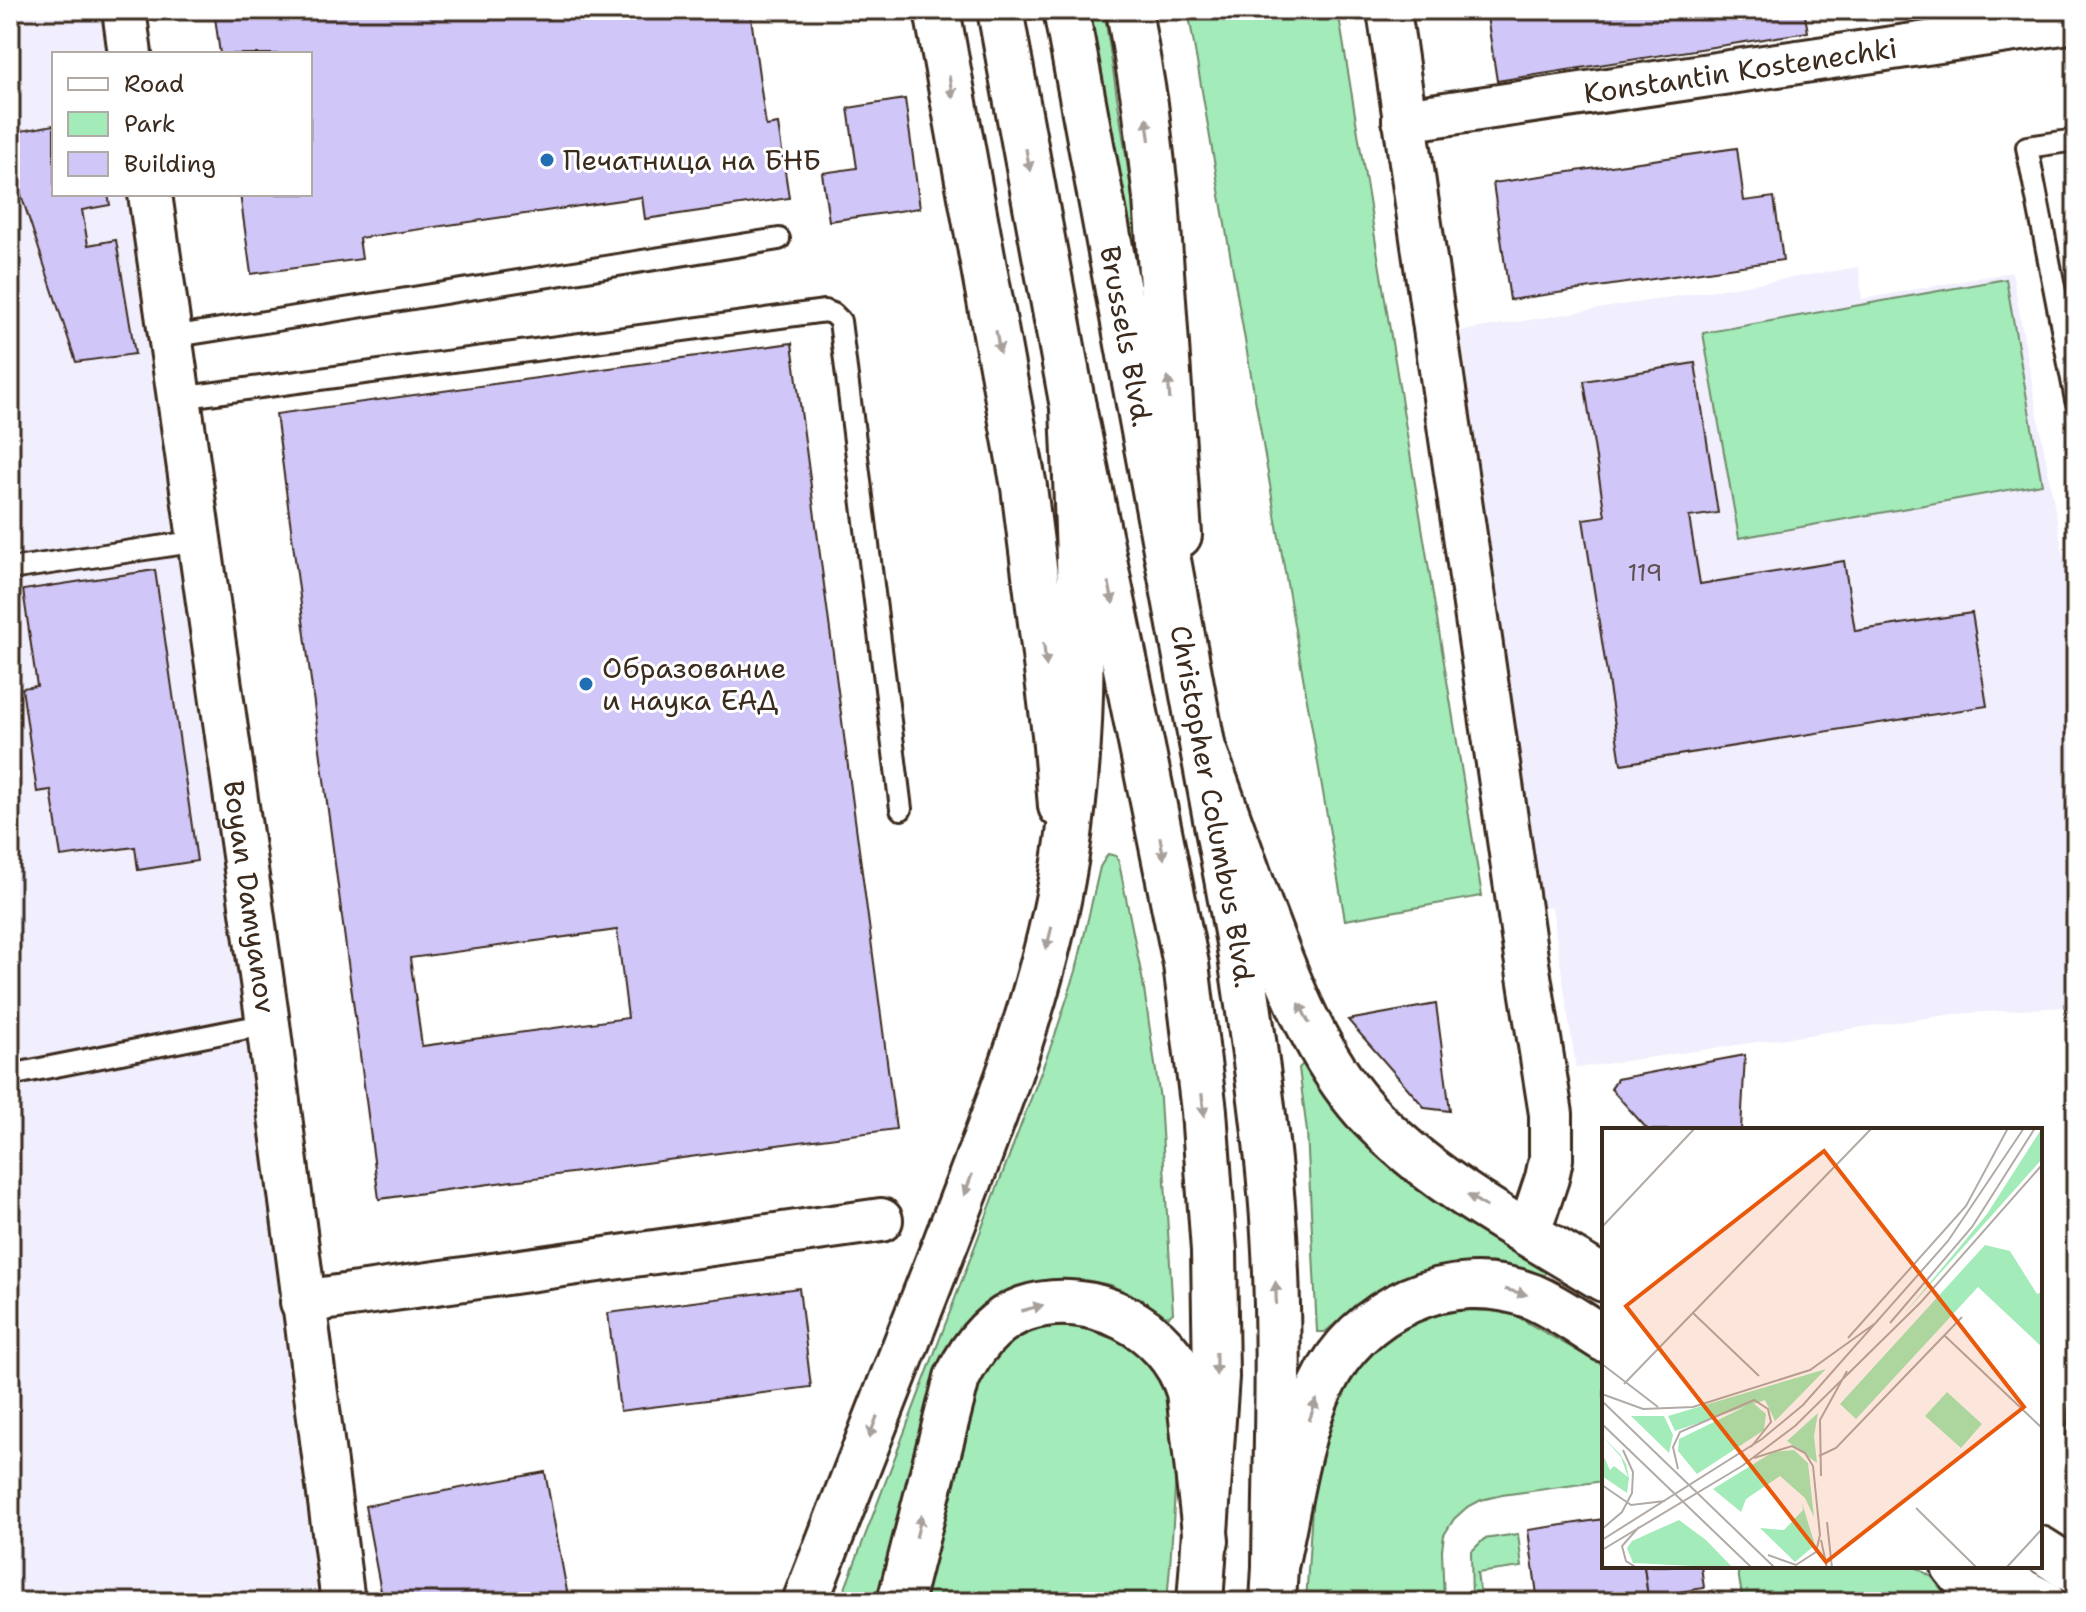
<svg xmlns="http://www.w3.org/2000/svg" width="2086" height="1612" viewBox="0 0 2086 1612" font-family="'Shantell Sans',sans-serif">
  <rect width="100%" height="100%" fill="#fff"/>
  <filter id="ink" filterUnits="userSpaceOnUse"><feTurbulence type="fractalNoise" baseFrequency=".0125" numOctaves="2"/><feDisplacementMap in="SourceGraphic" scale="16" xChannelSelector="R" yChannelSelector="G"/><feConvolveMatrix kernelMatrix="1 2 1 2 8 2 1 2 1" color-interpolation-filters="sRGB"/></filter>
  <g filter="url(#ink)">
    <g fill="#f1eefd">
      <polygon points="10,10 123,10 129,54 54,54 54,194 149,194 343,1602 10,1602"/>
      <polygon points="1859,267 1862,299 2012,272 2076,626 2076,1006 1954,1014 1576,1068 1552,907 1536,909 1461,331"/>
    </g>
    <g fill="#a3ebb8" stroke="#6f8a6b" stroke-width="2">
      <polygon points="1088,10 1104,10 1140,249 1137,250 1134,248"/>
      <polygon points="1188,10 1338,10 1482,896 1345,920"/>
      <polygon points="2006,279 2042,484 1739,538 1703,333"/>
      <polygon points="1108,854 1116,856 1119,863 1143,982 1160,1099 1173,1313 1168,1317 1111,1285 1085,1280 1057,1280 1025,1286 974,1315 958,1332 942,1358 876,1602 840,1602 1055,1035 1076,971 1100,867"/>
      <path d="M 1303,1064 C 1330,1096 1351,1131 1382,1160 C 1429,1205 1491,1235 1547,1269 L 1541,1281 L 1386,1289 L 1361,1302 L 1325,1332 L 1317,1332 L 1307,1132 L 1299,1068 Z"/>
      <polygon points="1459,1310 1491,1311 1514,1315 1604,1366 1604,1481 1502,1495 1481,1500 1466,1508 1454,1519 1444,1535 1442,1550 1444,1602 1306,1602 1313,1493 1319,1447 1328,1414 1366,1353 1391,1333 1421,1319"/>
      <path d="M 1071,1326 C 1109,1334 1145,1349 1168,1383 C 1185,1408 1170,1564 1167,1602 L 920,1602 L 975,1388 L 994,1355 L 1016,1338 L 1043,1328 Z"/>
      <polygon points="1518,1534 1522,1567 1477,1573 1481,1602 1472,1602 1471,1552 1484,1539"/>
      <polygon points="1737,1566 1914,1566 1935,1579 1958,1602 1743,1602"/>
    </g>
    <g fill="#d0c6f8" stroke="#3b2a1e" stroke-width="2" fill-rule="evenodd">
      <polygon points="214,10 750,10 766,126 778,124 789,198 645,219 642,197 359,238 362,259 251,274 240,194 310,194 310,54 220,54"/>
      <polygon points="1486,10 1804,10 1808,32 1497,81"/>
      <polygon points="905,99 920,208 829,221 822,173 857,168 848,108"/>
      <polygon points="54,125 54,194 108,194 110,205 82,210 88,245 116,240 135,354 76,362 10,161 10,133"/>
      <polygon points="1737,148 1744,201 1774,197 1783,260 1510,300 1493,183"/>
      <path d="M 792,343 L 896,1129 L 379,1199 L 276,414 ZM 617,930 L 628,1018 L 422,1046 L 410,958 Z"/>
      <polygon points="1695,363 1718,513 1689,517 1700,584 1844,561 1855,631 1972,613 1987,706 1621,764 1583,519 1605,516 1584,381"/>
      <polygon points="155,570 197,861 138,870 135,847 61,857 51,790 37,792 22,688 37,686 23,590"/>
      <polygon points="1436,1004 1450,1111 1425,1108 1348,1020"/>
      <polygon points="1745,1055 1741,1130 1648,1130 1611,1089 1617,1079"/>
      <polygon points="799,1288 811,1387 620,1411 608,1313"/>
      <polygon points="2076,1319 2076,1436 2066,1435"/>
      <polygon points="545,1472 569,1602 383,1602 365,1506"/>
      <polygon points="1604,1519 1604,1566 1644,1566 1648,1597 1614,1602 1538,1602 1528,1530"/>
      <polygon points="1644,1566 1701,1566 1704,1588 1648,1597"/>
    </g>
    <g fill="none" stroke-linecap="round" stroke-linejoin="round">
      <defs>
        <g id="lane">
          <polyline points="2076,140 2027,147 2076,400"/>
          <polyline points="171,337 779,239"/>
          <polyline points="179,398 825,311 833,314 840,321 901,809"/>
          <polyline points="10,569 199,541"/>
          <polyline points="10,1075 268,1024"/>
        </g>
        <g id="street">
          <polyline points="124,10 130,54"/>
          <polyline points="1389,10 1526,957 1551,1114 1551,1159 1547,1178 1535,1214 1524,1230"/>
          <path id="s1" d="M 1404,120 L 2076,21"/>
          <path id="s2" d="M 150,194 L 268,1024 L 343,1602"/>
          <polyline points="302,1302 881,1220"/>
          <polyline points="1977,1566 2044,1602"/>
        </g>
        <g id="secondary">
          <polyline points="937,10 1024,487 1055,734 1061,806"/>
          <polyline points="1129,10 1145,104 1156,198 1179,535"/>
        </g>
        <g id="primary">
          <polyline points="1000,10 1073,407 1186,964 1204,1111 1214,1251 1216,1377 1200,1602"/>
          <path id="s3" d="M 1066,10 L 1239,943 C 1253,1039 1268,1136 1274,1233 C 1281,1344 1276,1456 1275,1567 L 1273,1602"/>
        </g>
        <g id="highway">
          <path d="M 1204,751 C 1222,800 1239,849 1257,899 C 1285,973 1313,1053 1367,1113 C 1433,1184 1522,1229 1604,1279"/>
          <polyline points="2040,1549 2076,1572"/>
          <polyline points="1954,1566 1983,1602"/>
          <path d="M 1275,1567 C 1288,1510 1297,1437 1322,1385 C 1357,1309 1450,1265 1531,1296 C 1557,1307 1580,1324 1604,1339"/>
          <path d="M 805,1602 C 852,1482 899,1362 946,1242 C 994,1118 1044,993 1065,862 C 1090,710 1079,560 1073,407"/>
          <path d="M 900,1602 L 957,1378 C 971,1349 992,1320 1024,1309 C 1090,1287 1169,1326 1189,1392 L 1206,1541"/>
        </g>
      </defs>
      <use href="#lane" stroke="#3b2a1e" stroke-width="26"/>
      <use href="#street" stroke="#3b2a1e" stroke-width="48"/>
      <use href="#secondary" stroke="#3b2a1e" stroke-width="50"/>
      <use href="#primary" stroke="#3b2a1e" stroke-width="50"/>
      <use href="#highway" stroke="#3b2a1e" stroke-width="50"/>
      <use href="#lane" stroke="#fff" stroke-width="20"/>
      <use href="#street" stroke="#fff" stroke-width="42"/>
      <use href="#secondary" stroke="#fff" stroke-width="44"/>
      <use href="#primary" stroke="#fff" stroke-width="44"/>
      <use href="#highway" stroke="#fff" stroke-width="44"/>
    </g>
    <defs><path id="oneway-solid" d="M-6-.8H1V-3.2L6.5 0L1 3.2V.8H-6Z" transform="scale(2)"/></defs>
    <g fill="#a79f9a">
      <use href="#oneway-solid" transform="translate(951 87) rotate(80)"/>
      <use href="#oneway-solid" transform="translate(1148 129) rotate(-97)"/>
      <use href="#oneway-solid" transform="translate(1028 160) rotate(80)"/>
      <use href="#oneway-solid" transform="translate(998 342) rotate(80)"/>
      <use href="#oneway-solid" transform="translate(1169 388) rotate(-94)"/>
      <use href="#oneway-solid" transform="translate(1111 593) rotate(79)"/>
      <use href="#oneway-solid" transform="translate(1045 655) rotate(83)"/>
      <use href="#oneway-solid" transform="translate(1162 848) rotate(79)"/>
      <use href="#oneway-solid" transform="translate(1049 938) rotate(104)"/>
      <use href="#oneway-solid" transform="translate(1304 1013) rotate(-117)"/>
      <use href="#oneway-solid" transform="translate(1203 1105) rotate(84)"/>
      <use href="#oneway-solid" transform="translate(968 1185) rotate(111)"/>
      <use href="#oneway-solid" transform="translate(1477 1201) rotate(-148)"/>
      <use href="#oneway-solid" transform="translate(1516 1292) rotate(14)"/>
      <use href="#oneway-solid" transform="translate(1276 1293) rotate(-92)"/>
      <use href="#oneway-solid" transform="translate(1032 1308) rotate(-15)"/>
      <use href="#oneway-solid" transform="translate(1216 1364) rotate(89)"/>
      <use href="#oneway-solid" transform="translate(1313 1410) rotate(-70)"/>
      <use href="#oneway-solid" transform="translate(873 1427) rotate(111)"/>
      <use href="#oneway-solid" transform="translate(919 1526) rotate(-76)"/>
    </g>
  </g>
  <g fill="#1f6fb2" stroke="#fff" stroke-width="3">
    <circle cx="547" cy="160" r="8"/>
    <circle cx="586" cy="684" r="8"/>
  </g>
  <g text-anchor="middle" stroke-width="6" stroke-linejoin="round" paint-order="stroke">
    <g font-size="24" fill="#605154">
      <text x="1645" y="581">119</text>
    </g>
    <g font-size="28" fill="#3b2a1e" stroke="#fff">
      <text dy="10" stroke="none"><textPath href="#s1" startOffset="340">Konstantin Kostenechki</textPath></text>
      <text dy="10" stroke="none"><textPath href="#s3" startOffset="332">Brussels Blvd.</textPath></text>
      <text dy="10" stroke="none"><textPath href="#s3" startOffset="810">Christopher Columbus Blvd.</textPath></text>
      <text dy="10" stroke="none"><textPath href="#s2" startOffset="710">Boyan Damyanov</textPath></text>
    </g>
    <g font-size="28" fill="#3b2a1e" stroke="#fff" text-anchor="start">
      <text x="563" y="170">Печатница на БНБ</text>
      <text x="602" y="678">Образование<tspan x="602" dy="32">и наука ЕАД</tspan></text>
    </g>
  </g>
  <g transform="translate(1602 1128)">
    <rect width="440" height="440" fill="#fff"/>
    <path d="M 440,0 L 440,31 L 301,187 L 385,86 ZM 383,117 L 408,123 L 435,166 L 440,164 L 440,219 L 376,159 L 254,291 L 238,276 ZM 224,241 L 173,293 L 163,272 L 73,303 L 66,288 ZM 345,264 L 380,296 L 359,320 L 323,288 ZM 151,275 L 164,286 L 162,302 L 95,346 L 76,323 L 77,311 ZM 216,285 L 212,308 L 215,335 L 185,313 ZM 29,288 L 62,288 L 71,307 L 67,325 ZM 0,308 L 18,326 L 24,336 L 27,350 L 25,365 L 0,348 L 2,329 L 8,342 L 12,338 L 26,349 L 19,329 ZM 192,322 L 206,335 L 212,389 L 203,370 L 178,348 L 144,371 L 139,384 L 111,361 L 171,324 ZM 200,375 L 213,417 L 193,434 L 158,400 L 182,402 L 201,382 ZM 77,392 L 104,412 L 131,440 L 31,435 L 25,420 L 30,413 Z" fill="#a3ebb8"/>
    <path fill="none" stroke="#b1aaa5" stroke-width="2" d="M 0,99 L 93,0M 91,185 L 157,248M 288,195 L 370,99 L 433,0M 342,207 L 440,300M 246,210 L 364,78 L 406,0M 0,236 L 56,279M 22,256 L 270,0M 0,266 L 41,281 L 91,279 L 208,242 L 275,194M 0,273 L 173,440M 0,296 L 150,440M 217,328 L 234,320 L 360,189M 152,330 L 190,318 L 203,325 L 211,338 L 218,407 L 214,424 L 194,437 L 166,427M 76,341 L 71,319 L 78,304 L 152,272 L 166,281 L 169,294 L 149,319M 219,348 L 218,292 L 245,243M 0,357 L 29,377 L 63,373M 314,380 L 375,440M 225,394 L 230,440M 0,401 L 20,384 L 30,365 L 31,344 L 21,322M 0,412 L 160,311 L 201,277 L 346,113 L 422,0M 219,412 L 225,440M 0,422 L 140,338 L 193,298 L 319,174 L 440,37M 35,440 L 24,433 L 20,418 L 37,399M 404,440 L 440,401"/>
    <path fill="#e8590c" fill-opacity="0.15" stroke="#e8590c" stroke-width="4" d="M 222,23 L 422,279 L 224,434 L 24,178 Z"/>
    <rect width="440" height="440" fill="none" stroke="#3b2a1e" stroke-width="4"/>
  </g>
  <rect width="2086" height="1612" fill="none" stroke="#fff" stroke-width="40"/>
  <rect x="20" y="20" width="2046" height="1572" fill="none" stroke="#3b2a1e" stroke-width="3" filter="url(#ink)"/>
  <rect x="52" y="52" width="260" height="144" fill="#ffffff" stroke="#b1aaa5" stroke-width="2"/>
  <rect x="68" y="78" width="40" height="12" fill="#ffffff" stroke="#b1aaa5" stroke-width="2"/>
  <text x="124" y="92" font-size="24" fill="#3b2a1e">Road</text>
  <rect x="68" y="112" width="40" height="24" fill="#a3ebb8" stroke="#b1aaa5" stroke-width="2"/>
  <text x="124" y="132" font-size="24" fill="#3b2a1e">Park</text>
  <rect x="68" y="152" width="40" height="24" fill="#d0c6f8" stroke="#b1aaa5" stroke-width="2"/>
  <text x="124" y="172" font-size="24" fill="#3b2a1e">Building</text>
</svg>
